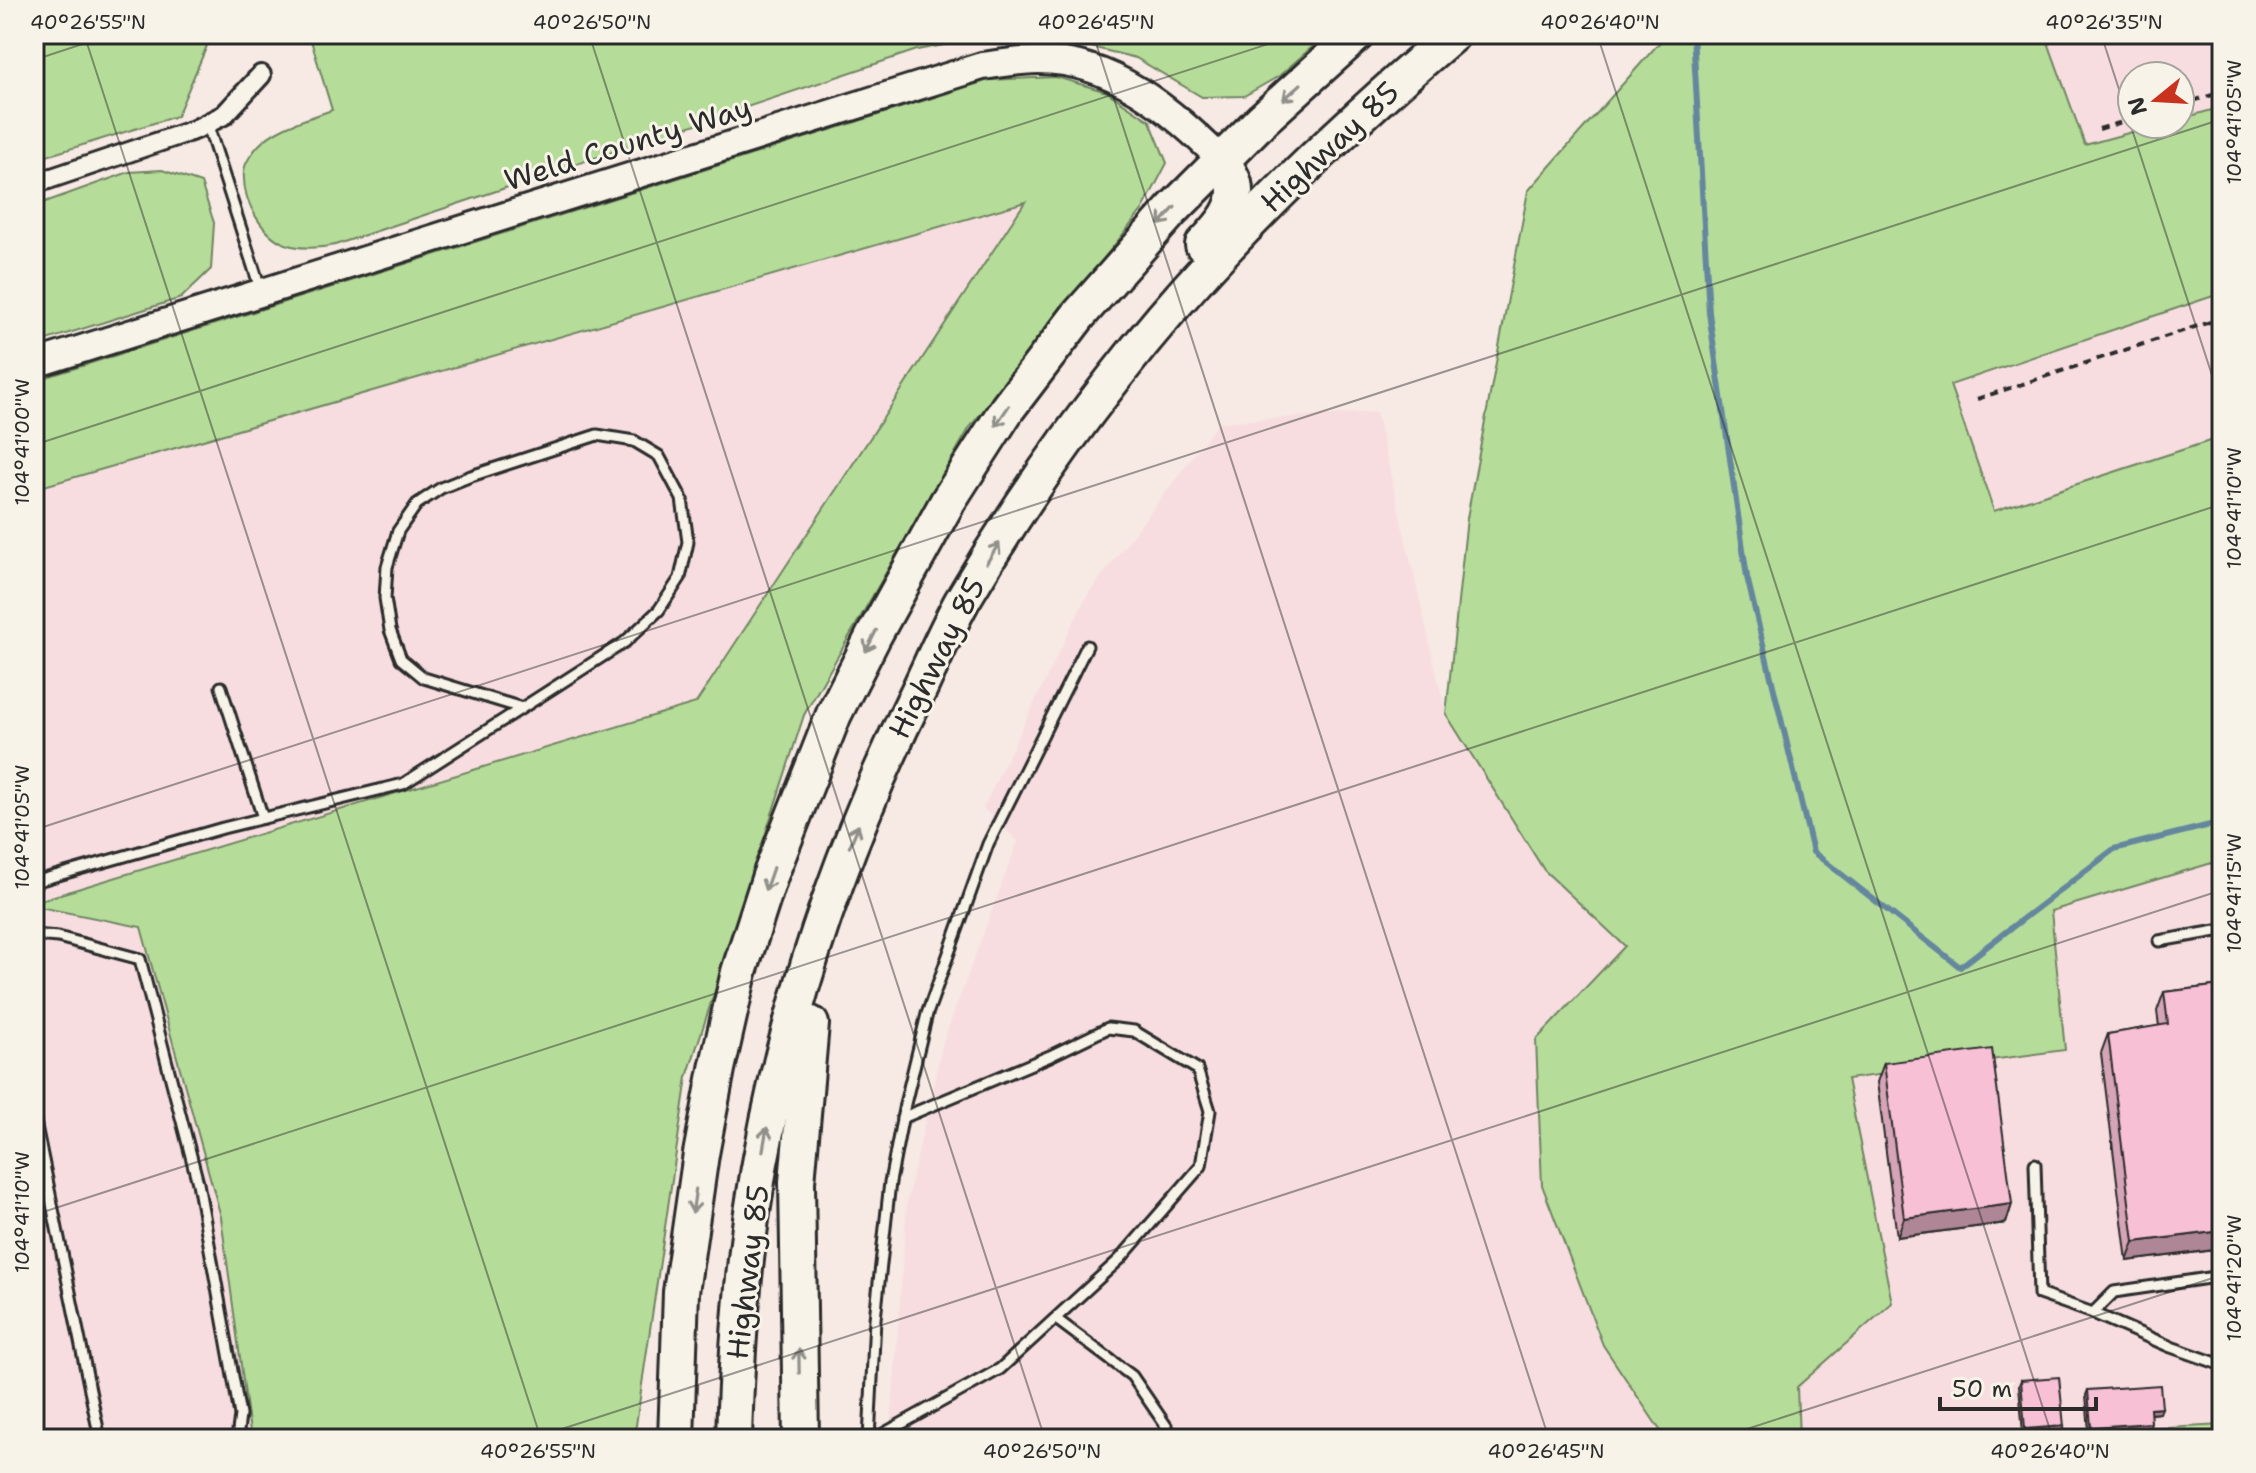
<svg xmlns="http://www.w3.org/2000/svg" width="2256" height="1473" viewBox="0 0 2256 1473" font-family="'Shantell Sans',sans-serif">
  <rect width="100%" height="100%" fill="#f7e9e4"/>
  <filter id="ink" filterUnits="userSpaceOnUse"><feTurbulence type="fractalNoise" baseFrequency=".0125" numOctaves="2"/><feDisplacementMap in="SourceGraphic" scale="16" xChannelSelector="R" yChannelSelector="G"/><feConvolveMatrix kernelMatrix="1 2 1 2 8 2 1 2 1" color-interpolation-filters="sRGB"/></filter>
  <g filter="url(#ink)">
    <g fill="#f7dde0">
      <polygon points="2045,34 2222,34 2222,107 2180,119 2180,76 2132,76 2132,124 2161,124 2085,145"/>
      <polygon points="1026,202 696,703 34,902 34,489"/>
      <polygon points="2222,293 2222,437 1994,511 1950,384"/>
      <polygon points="1376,412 1446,714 1544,870 1625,946 1536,1040 1542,1185 1603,1345 1666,1439 890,1439 907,1202 943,1042 1018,841 983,808 1086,597 1219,422"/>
      <polygon points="2222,860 2222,1425 1975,1439 1799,1439 1797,1387 1892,1303 1846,1078 2065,1050 2051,911"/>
      <polygon points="34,906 141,927 221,1217 251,1439 34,1439"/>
    </g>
    <g fill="#b5dd99" stroke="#708462" stroke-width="2">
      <polygon points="34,34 212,34 177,116 34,160"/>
      <path d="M 309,34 L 1327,34 L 1279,76 L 1244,96 L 1202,97 L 1136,58 L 1046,36 L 993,36 L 917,50 L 335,245 C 321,248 306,249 292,246 C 262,239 242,200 244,172 C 244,164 253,151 259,145 C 277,126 308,119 332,110 Z"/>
      <polygon points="1667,34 2045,34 2085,145 2161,124 2180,124 2180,119 2222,107 2222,293 1950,385 1994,511 2222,437 2222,860 2051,911 2065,1050 1847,1079 1892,1303 1797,1387 1799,1439 1666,1439 1603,1345 1542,1185 1536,1040 1625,946 1544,870 1446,714 1467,518 1528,191"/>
      <polygon points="1056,77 1107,92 1150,121 1167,163 1143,209 970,427 804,715 687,1077 634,1439 564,1439 564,1433 534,1439 251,1439 221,1217 141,927 34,906 34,902 696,703 1025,202 34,489 34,381 989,80"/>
      <polygon points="162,170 201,183 214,223 211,269 181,298 34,344 34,206 129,172"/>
      <polygon points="2222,1425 2222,1439 1961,1439"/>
    </g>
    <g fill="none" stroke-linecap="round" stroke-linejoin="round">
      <polyline stroke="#65879e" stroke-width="6" points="1693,34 1709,313 1747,577 1813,852 1960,967 2114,849 2222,822"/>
      <defs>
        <g id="lane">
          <polyline points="207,123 261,291"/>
          <polyline points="221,687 263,818"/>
          <polyline points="34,882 223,828 403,784 522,708 625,642 659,610 680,578 688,542 682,499 659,456 634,441 597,435 471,476 441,488 417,504 398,531 387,567 385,598 390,630 401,659 424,678 522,708"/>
          <polyline points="34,935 58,937 140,959 198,1183 240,1415 237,1439"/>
          <polyline points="2159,941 2222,930"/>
          <polyline points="34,1116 100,1439"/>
          <polyline points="2035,1164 2039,1294 2093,1313"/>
          <polyline points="2222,1276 2114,1292 2093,1313 2171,1347 2222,1365"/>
          <polyline points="1056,1319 1132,1376 1175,1439"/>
          <polyline points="869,1439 875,1319 890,1182 905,1104 927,1014 988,844 1087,646"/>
          <polyline points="874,1439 1000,1369 1120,1259 1201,1166 1210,1111 1197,1069 1134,1031 1108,1028 1050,1056 902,1118"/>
        </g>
        <polyline id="street" points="34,184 194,130 224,115 261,75"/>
        <path id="secondary" d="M 34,364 L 982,66 C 1000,64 1019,60 1038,60 C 1114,60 1170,110 1222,160"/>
        <g id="highway">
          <path d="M 1203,245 C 1218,229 1240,208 1234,183 C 1232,176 1226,167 1222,160"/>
          <polyline points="676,1439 681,1292 701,1154 717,1069 739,972 770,876 834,714 874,635 948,501 1007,409 1078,316 1172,210 1263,119 1357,34"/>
          <path d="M 734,1439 C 736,1365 741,1291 751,1219 C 777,1035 837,855 919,690 C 933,660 946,630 962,601 C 1007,524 1059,448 1114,378 C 1212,251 1331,138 1453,34"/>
          <polyline points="801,1439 797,1182 811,1024"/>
        </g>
      </defs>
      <use href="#lane" stroke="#2b2b2b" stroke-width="15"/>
      <use href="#street" stroke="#2b2b2b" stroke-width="24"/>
      <use href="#secondary" stroke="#2b2b2b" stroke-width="32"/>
      <use href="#highway" stroke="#2b2b2b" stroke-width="40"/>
      <g stroke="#2b2b2b" stroke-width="4" stroke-dasharray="8 6" stroke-linecap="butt">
        <polyline points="2180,105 2222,92"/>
        <polyline points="2099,129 2132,119"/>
        <polyline points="1977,399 2222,318"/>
      </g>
      <use href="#lane" stroke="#f7f3e8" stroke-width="9"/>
      <use href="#street" stroke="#f7f3e8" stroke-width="18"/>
      <use href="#secondary" stroke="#f7f3e8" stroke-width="26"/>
      <use href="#highway" stroke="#f7f3e8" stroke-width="34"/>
    </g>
    <g fill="#d5a5b7" stroke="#2b2b2b" stroke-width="2">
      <polygon points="2222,985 2222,1249 2127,1261 2101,1053 2108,1034 2159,1026 2157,1011 2164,992"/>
      <polygon points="1884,1063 2012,1204 2006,1223 1897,1237 1877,1082"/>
      <polygon points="2021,1380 2064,1426 2062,1431 2023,1434 2019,1385"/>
      <polygon points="2088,1390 2160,1413 2150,1414 2151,1423 2149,1428 2089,1432 2086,1395"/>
    </g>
    <g fill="#ae8695" stroke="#2b2b2b" stroke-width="2">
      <polygon points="2012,1204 2006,1223 1897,1237 1904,1218"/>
      <polygon points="2222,1231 2222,1249 2127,1261 2134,1242"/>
      <polygon points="2162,1408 2160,1413 2148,1414 2150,1409"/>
      <polygon points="2151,1423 2149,1428 2089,1432 2091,1427"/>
      <polygon points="2064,1426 2062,1431 2023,1434 2025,1429"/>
    </g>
    <g fill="#f8c0d5" stroke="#2b2b2b" stroke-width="2">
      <polygon points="2222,985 2222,1231 2134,1242 2108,1034 2168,1024 2164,992"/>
      <polygon points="1992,1049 2012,1204 1904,1218 1884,1063"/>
      <polygon points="2059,1377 2064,1426 2025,1429 2021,1380"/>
      <polygon points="2160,1385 2162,1408 2150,1409 2151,1423 2091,1427 2088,1390"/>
    </g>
    <defs><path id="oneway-shaft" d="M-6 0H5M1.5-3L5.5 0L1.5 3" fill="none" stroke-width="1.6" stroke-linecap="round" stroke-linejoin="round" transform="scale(2)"/></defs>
    <g stroke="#918f8a">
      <use href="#oneway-shaft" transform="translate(1292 92) rotate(138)"/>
      <use href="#oneway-shaft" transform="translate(1167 216) rotate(132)"/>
      <use href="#oneway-shaft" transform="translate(1002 416) rotate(124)"/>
      <use href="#oneway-shaft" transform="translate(993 553) rotate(-58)"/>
      <use href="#oneway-shaft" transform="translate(871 641) rotate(117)"/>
      <use href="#oneway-shaft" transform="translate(854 836) rotate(-67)"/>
      <use href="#oneway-shaft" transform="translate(769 879) rotate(109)"/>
      <use href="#oneway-shaft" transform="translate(765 1139) rotate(-80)"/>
      <use href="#oneway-shaft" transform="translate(694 1201) rotate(98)"/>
      <use href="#oneway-shaft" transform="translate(799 1361) rotate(-91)"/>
    </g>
  </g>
  <path fill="none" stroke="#2b2b2b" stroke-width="2" stroke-opacity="0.45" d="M 84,34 L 541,1439M 589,34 L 1045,1439M 1093,34 L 1549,1439M 1597,34 L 2053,1439M 2101,34 L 2222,406M 34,60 L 113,34M 34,445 L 1299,34M 34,830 L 2222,119M 34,1215 L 2222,504M 34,1431 L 37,1439M 531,1439 L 2222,890M 1716,1439 L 2222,1275"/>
  <g text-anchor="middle" stroke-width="6" stroke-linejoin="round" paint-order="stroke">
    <g font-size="30" fill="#2b2b2b" stroke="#f7f3e8">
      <text transform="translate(628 144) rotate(-17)" y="10">Weld County Way</text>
      <text transform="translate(1330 147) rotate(-43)" y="10">Highway 85</text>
      <text transform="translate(937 658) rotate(-63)" y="10">Highway 85</text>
      <text transform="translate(748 1272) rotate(-83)" y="10">Highway 85</text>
    </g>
  </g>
  <rect width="2256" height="1473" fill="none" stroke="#f7f3e8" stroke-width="88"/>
  <g transform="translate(2156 100) rotate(252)"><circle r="38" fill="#f7f3e8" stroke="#a5a39c" stroke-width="2"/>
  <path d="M0-6L14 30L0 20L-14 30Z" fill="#c8321e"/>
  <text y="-12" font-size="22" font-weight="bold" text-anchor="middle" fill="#2b2b2b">N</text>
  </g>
  <path d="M1940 1397v12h156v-12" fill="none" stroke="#2b2b2b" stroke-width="4"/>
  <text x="1952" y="1397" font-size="24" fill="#2b2b2b" stroke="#f7f3e8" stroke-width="6" paint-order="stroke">50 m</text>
  <rect x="44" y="44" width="2168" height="1385" fill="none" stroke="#2b2b2b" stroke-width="3"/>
  <g font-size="20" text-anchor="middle" fill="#2b2b2b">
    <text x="88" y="29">40°26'55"N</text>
    <text x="592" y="29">40°26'50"N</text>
    <text x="1096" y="29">40°26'45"N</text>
    <text x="1600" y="29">40°26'40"N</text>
    <text x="2104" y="29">40°26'35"N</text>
    <text transform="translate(2234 122) rotate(-90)" y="7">104°41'05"W</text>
    <text transform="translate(22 442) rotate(-90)" y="7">104°41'00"W</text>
    <text transform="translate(2234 508) rotate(-90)" y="7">104°41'10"W</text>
    <text transform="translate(22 827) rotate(-90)" y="7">104°41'05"W</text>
    <text transform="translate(2234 893) rotate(-90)" y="7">104°41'15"W</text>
    <text transform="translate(22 1212) rotate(-90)" y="7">104°41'10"W</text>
    <text transform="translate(2234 1278) rotate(-90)" y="7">104°41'20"W</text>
    <text x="538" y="1458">40°26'55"N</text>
    <text x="1042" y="1458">40°26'50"N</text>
    <text x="1546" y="1458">40°26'45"N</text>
    <text x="2050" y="1458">40°26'40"N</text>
  </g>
</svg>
